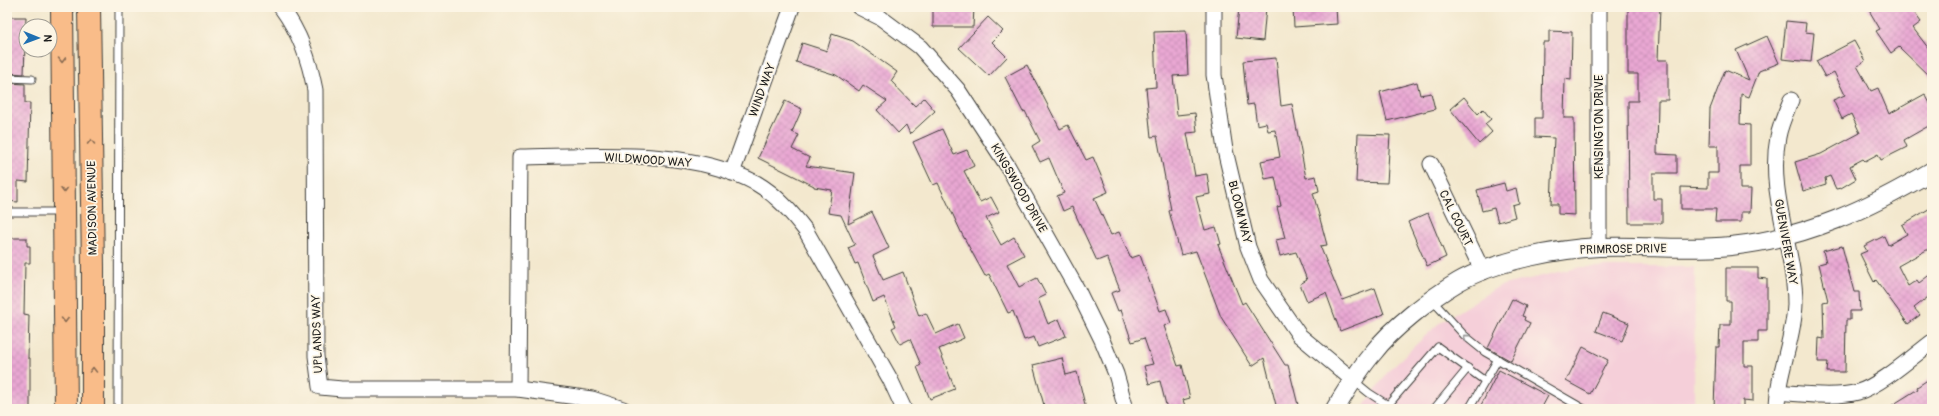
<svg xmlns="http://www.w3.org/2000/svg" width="1939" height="416" viewBox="0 0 1939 416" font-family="Pangolin,sans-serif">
  <defs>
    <pattern id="building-cross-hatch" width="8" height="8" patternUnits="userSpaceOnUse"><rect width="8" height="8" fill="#e9a7d3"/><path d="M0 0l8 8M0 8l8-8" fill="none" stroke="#c78fb5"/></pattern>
  </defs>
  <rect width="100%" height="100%" fill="#fcf5e5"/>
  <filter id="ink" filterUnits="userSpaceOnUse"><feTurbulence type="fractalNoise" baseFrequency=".025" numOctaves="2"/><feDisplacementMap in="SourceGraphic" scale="8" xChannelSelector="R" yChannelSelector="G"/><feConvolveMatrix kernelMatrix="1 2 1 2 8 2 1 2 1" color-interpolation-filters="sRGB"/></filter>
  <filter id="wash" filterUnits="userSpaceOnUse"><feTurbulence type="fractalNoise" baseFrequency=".012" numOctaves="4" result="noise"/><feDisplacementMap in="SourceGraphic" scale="16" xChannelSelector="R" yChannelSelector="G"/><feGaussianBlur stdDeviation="0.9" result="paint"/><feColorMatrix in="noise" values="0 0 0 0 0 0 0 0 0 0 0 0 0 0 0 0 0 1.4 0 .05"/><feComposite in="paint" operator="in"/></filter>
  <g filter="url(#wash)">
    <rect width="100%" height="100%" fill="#f3e8ce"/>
    <polygon fill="#f5cfd9" points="1581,267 1695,267 1694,409 1362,409 1389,370 1438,324 1499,286"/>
    <g id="blocks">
      <g fill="url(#building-cross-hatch)">
        <polygon points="933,7 974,7 973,27 933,27"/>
        <polygon points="1239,7 1266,7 1263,41 1236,38"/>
        <polygon points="1293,7 1336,7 1337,24 1294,27"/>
        <polygon points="1628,7 1660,7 1658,60 1668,60 1668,100 1658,100 1657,154 1677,155 1677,173 1653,173 1653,199 1662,199 1662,223 1629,223 1628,101 1638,101 1638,74 1628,74"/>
        <polygon points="1867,7 1910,7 1921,22 1913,28 1932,53 1932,79 1899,47 1891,53 1876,31 1880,29"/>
        <polygon points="7,17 26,17 24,74 7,73"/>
        <polygon points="988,17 1003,31 992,42 1007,57 989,76 959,48"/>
        <polygon points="1786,21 1806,23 1805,32 1814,33 1811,62 1782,59"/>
        <polygon points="1186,31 1188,75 1173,76 1177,115 1195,113 1197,132 1187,133 1195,176 1207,174 1210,194 1196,197 1205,230 1216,227 1221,244 1218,245 1242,304 1245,302 1285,365 1288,365 1299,409 1277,409 1264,358 1252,366 1221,317 1196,251 1181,255 1169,211 1171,210 1157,136 1151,137 1146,88 1156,87 1154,32"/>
        <polygon points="1549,31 1572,32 1571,80 1565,79 1564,118 1574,118 1575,215 1558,214 1558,204 1551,204 1554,138 1535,137 1535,118 1542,118 1543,42 1549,42"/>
        <polygon points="832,34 853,41 897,72 891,81 915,106 924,98 935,111 910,134 906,125 898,133 877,110 887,101 863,85 859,91 836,75 796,62 802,43 827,51"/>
        <polygon points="1767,36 1779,63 1759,71 1749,97 1741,94 1740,124 1750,125 1750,166 1740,166 1740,189 1751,189 1750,212 1741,212 1741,222 1715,222 1716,209 1681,209 1681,187 1708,188 1708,173 1718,173 1718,146 1709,146 1710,109 1725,70 1749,80 1736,50"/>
        <polygon points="1854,41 1865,61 1857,66 1871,91 1878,88 1889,114 1925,94 1932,107 1932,124 1904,140 1907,147 1881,160 1878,154 1865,161 1863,159 1850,166 1856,179 1841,188 1836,189 1830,176 1825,178 1826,184 1803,191 1795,162 1821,154 1860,133 1851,114 1842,119 1833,100 1845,95 1834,72 1825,77 1816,61"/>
        <polygon points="1276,58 1281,106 1292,104 1306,178 1316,176 1319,191 1313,193 1327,245 1320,246 1342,300 1375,288 1384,314 1340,331 1326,293 1307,301 1300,284 1307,280 1296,252 1280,256 1276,240 1285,238 1277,207 1281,206 1275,177 1265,179 1261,161 1280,157 1275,130 1268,131 1266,123 1257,125 1254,104 1247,105 1243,61"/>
        <polygon points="1027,65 1060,129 1068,125 1086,160 1093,157 1108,192 1094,198 1111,235 1119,232 1131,258 1140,255 1160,311 1166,309 1171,323 1164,326 1178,366 1182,365 1190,398 1183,400 1186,409 1167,409 1160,381 1149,384 1144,366 1153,364 1144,338 1132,342 1121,310 1118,311 1111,293 1120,290 1107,257 1097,261 1072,207 1063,211 1057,196 1064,193 1049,158 1040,162 1032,146 1040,141 1025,111 1023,112 1005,77"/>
        <polygon points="1417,82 1420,95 1431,93 1435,109 1387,121 1380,92"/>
        <polygon points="7,83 25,84 25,103 30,103 28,182 18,181 18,202 7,201"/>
        <polygon points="1464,97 1478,114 1483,109 1491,119 1485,124 1492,132 1479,144 1450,109"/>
        <polygon points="785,101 802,109 792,132 799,135 792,149 810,158 806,166 855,173 848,224 872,212 889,248 873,256 883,280 903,272 919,316 926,313 936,334 958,324 964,338 939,349 955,389 930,399 917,367 921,365 910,339 900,344 892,328 896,326 884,297 873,302 858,263 855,264 848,248 855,245 841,215 828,213 832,190 814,187 814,186 758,158"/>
        <polygon points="942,129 954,155 967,150 974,166 964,171 980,202 991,197 999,212 986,218 1001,245 1014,237 1024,255 1007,264 1019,287 1037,278 1046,295 1038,299 1048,324 1059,319 1066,336 1038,347 1034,337 1024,340 1013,311 1008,313 989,274 985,276 962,234 938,183 933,185 913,142"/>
        <polygon points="1358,134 1390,135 1387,183 1356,182"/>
        <polygon points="1504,183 1506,191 1516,188 1519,203 1512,205 1515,217 1498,222 1494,208 1482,211 1477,190"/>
        <polygon points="1932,207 1932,247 1898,266 1908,286 1917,280 1919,283 1932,273 1932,294 1914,308 1920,315 1908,324 1876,280 1874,282 1860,254 1867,251 1864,246 1884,236 1888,245 1907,234 1902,225"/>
        <polygon points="1428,213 1446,257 1427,266 1408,222"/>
        <polygon points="7,238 27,238 27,246 30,246 30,263 25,263 24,314 29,315 28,358 30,358 30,409 7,409"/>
        <polygon points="1842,246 1854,292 1859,292 1860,311 1850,311 1850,320 1846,320 1845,372 1827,372 1828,362 1818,362 1819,338 1824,339 1823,302 1828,301 1819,264 1826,262 1823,251"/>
        <polygon points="1726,268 1758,268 1758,278 1767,279 1767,331 1758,331 1758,342 1744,342 1744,366 1753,366 1753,401 1743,400 1743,409 1714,409 1716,347 1719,347 1720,325 1731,325 1731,301 1726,301"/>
        <polygon points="1512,299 1526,306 1522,316 1525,317 1524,320 1530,323 1511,361 1488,348"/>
        <polygon points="1603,313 1629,323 1622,341 1596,331"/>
        <polygon points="1583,347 1608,360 1590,394 1566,381"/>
        <polygon points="1062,358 1066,375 1077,372 1086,409 1045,409 1033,365"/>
        <polygon points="1499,370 1548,396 1541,409 1479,409"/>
        <polygon points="1932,377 1932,409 1886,409 1918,389 1917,387"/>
      </g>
    </g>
  </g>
  <g filter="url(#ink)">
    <use href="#blocks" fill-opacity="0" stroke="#3c3b37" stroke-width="1"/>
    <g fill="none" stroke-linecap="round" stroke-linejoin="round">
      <defs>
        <g id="service">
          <polyline points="7,78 32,79"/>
          <polyline points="7,212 62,212"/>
          <polyline points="1432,300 1464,335 1485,352 1584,409"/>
          <polyline points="1353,380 1369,393 1394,409"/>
          <polyline points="1388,405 1438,347 1485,381"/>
          <polyline points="118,409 119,7"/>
          <polyline points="1434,409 1468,368"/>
          <polyline points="1469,409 1498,359"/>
        </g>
        <g id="minor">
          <path d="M 281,7 C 300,33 309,59 315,90 L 316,356 L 320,387 L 342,389 L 518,389 L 592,399 L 623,409"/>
          <polyline points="859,7 881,18 920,47 958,90 1007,165 1078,291 1102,340 1116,374 1126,409"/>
          <polyline points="1214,7 1214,75 1225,150 1248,247 1261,280 1299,335 1353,380"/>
          <polyline points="1599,7 1599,247"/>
          <polyline points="1431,164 1483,272"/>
          <polyline points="732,173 792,7"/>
          <path d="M 518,389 L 520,157 C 595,156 688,147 756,183 C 777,195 792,213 806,231 L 890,379 L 904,409"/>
          <path d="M 1778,392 C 1800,394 1837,398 1858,392 C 1881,385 1912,357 1932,342"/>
          <path d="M 1777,409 C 1777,373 1794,340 1795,304 C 1795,248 1767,194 1778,137 C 1780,125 1786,112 1791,100"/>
        </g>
        <path id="tertiary" d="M 1335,409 C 1347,390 1358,370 1373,353 C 1392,328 1431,298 1458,282 C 1495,261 1557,249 1599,247 C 1643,245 1687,251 1731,246 C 1806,238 1868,209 1932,171"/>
        <g id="primary">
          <polyline points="62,7 66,409"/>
          <polyline points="89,7 93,267 93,409"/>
        </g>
      </defs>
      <use href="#service" stroke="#3c3b37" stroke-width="9"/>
      <use href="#minor" stroke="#3c3b37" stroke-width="17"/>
      <use href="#tertiary" stroke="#3c3b37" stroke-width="20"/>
      <use href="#primary" stroke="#3c3b37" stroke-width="24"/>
      <use href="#service" stroke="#fff" stroke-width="7"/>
      <use href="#minor" stroke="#fff" stroke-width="15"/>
      <use href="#tertiary" stroke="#fff" stroke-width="18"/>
      <use href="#primary" stroke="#f9bc89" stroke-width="22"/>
    </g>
    <defs><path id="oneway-chevron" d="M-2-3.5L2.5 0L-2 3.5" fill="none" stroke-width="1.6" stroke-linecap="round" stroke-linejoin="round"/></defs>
    <g stroke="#8a6c52">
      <use href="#oneway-chevron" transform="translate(62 60) rotate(89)"/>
      <use href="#oneway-chevron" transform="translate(91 142) rotate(-91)"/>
      <use href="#oneway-chevron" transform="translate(64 190) rotate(89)"/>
      <use href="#oneway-chevron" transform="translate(65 320) rotate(89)"/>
      <use href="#oneway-chevron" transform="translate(93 370) rotate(-90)"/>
    </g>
    <use stroke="#999" href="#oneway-chevron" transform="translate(1466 337) rotate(-140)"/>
  </g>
  <g text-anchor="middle" stroke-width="3.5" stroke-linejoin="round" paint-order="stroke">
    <g font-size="12" fill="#1c1c1c" stroke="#fcf5e5">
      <text transform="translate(762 90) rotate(-70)" y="4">WIND WAY</text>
      <text transform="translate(1599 127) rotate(-90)" y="4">KENSINGTON DRIVE</text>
      <text transform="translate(648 160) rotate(4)" y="4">WILDWOOD WAY</text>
      <text transform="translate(1019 188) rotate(60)" y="4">KINGSWOOD DRIVE</text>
      <text transform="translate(92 208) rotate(-91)" y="4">MADISON AVENUE</text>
      <text transform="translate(1240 212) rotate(76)" y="4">BLOOM WAY</text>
      <text transform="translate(1456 218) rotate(64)" y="4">CAL COURT</text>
      <text transform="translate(1786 242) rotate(80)" y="4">GUENIVERE WAY</text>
      <text transform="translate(1623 249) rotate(-1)" y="4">PRIMROSE DRIVE</text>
      <text transform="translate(317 334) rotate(-92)" y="4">UPLANDS WAY</text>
    </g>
  </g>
  <rect width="1939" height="416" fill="none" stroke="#fcf5e5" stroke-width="24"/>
  <g transform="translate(38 38) rotate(91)"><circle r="19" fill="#fcf5e5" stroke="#a29e95"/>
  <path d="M0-3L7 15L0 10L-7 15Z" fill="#1f6fb2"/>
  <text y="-6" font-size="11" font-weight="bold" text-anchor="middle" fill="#1c1c1c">N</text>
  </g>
</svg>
